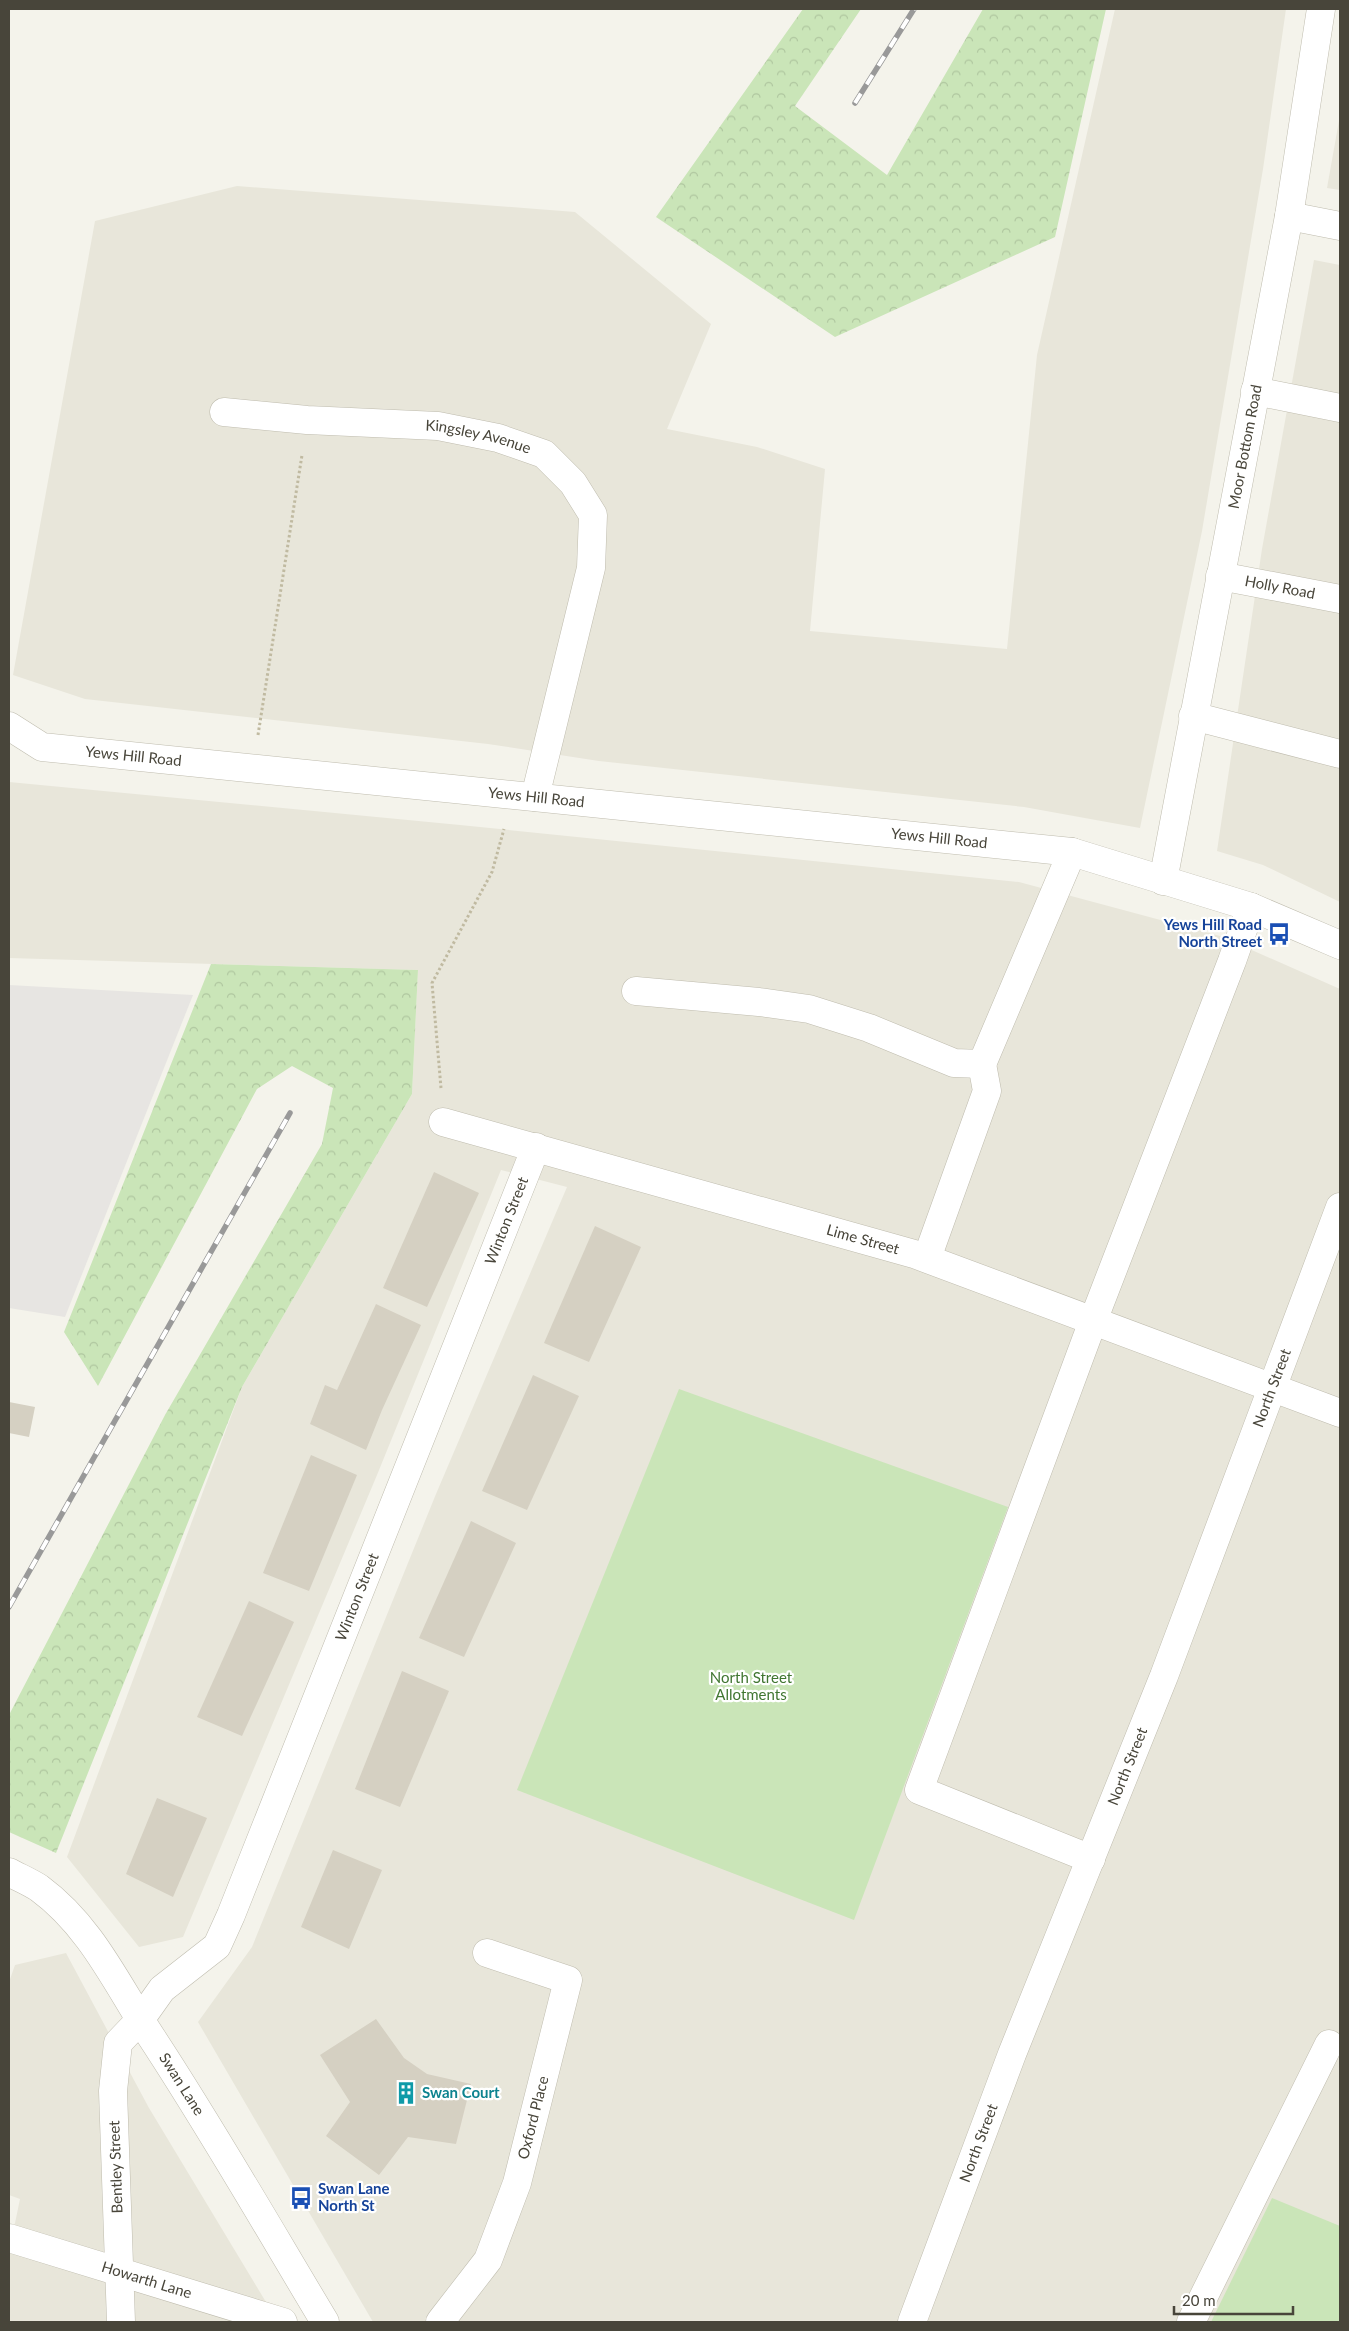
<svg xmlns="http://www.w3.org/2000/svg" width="1349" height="2331" viewBox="0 0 1349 2331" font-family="Lato,sans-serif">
  <defs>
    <pattern id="forest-crowns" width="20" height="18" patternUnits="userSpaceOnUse" patternTransform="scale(1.25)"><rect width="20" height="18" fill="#cae5b8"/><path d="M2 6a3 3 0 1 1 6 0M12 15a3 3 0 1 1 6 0" fill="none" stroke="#afc69f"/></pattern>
  </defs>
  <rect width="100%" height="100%" fill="#f4f3eb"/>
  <g fill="#e8e6da">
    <polygon points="1115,9 1286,9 1263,169 1202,531 1140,828 1024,807 599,761 488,744 85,699 13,675 95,221 237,186 575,212 711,324 667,429 757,447 825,469 810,631 1007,649 1037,355"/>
    <polygon points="1340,115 1340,190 1327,188"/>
    <polygon points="1314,260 1340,265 1340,902 1263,865 1217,851 1262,549"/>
    <polygon points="9,782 460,825 1019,882 1220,936 1340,989 1340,2322 373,2322 198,2022 252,1947 436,1494 567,1187 501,1170 377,1475 183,1937 139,1947 67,1857 242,1387 412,1094 418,970 9,958"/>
    <polygon points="66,1953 149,2108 278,2322 9,2322 9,2252 20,2199 9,2195 9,1982 15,1965"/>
  </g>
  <g fill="url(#forest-crowns)">
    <polygon points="803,9 861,9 795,106 887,175 983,9 1106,9 1055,237 835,337 656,217"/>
    <polygon points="211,964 418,970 412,1094 242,1387 56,1853 9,1832 9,1715 165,1415 322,1144 333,1088 292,1066 257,1089 98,1386 64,1332"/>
  </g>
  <g fill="#cae5b8">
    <polygon points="679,1389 1008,1507 854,1920 517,1790"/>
    <polygon points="1272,2198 1340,2226 1340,2322 1211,2322"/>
  </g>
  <polygon fill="#e7e5e2" points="9,985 193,995 65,1317 9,1308"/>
  <g fill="#d5d0c2">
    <polygon points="434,1172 479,1193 427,1307 383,1288"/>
    <polygon points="595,1226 641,1247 589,1362 544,1343"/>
    <polygon points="376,1304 421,1325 382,1410 366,1450 310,1424 325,1385 337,1390"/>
    <polygon points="533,1375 579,1396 527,1510 482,1491"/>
    <polygon points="9,1402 35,1407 29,1437 9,1433"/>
    <polygon points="311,1455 357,1475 309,1591 263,1573"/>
    <polygon points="471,1521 516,1543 464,1657 419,1638"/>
    <polygon points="249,1601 294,1622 242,1736 197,1717"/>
    <polygon points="402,1671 449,1691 400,1807 355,1789"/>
    <polygon points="157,1798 207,1818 173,1897 126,1874"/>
    <polygon points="333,1850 382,1870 349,1949 301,1927"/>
    <polygon points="376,2019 404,2058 427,2074 471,2084 456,2144 408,2137 379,2175 326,2136 350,2102 320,2055"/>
  </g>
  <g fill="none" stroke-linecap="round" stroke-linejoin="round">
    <defs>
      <g id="minor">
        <polyline points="1289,216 1340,226"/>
        <polyline points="1255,391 1340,408"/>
        <path id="s1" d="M 224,412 L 307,420 L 438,426 L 498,438 L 544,454 L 573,483 L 593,515 L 591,568 L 535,797"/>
        <path id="s2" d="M 1220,576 L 1340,599"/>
        <polyline points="1193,716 1340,754"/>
        <path id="s3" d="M 9,726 L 42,747 L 1072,852 L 1251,907 L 1340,945"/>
        <path id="s4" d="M 1163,881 L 1289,216 L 1321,9"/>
        <polyline points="636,991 759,1002 809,1009 869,1028 954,1063 982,1064"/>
        <polyline points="982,1064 1072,852"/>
        <path id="s5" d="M 443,1122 L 914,1254 L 1340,1413"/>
        <polyline points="927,1258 987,1091 982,1064"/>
        <polyline points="1091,1859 919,1790 1093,1321 1232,961 1251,907"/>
        <path id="s6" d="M 9,1872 C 18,1877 30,1882 39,1888 C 92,1927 117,1985 152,2038 C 213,2131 268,2227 325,2322"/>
        <path id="s7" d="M 9,2238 L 283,2322"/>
        <path id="s8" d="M 121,2322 L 113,2091 L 118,2043 L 140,2020 L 162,1989 L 217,1946 L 231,1915 L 536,1147"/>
        <path id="s9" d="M 440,2322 L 488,2260 L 517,2183 L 568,1980 L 487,1953"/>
        <path id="s10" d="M 912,2322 L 1012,2054 L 1164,1676 L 1340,1207"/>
        <polyline points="1191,2322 1329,2044"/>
      </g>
    </defs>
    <use href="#minor" stroke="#bfbcae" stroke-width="29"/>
    <g stroke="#c0baa1" stroke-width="3" stroke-dasharray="2.5 2.5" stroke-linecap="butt">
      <polyline points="258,735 302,455"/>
      <polyline points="441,1088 432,983 492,872 504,829"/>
    </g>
    <use href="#minor" stroke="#fff" stroke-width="28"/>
    <defs>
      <g id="rail">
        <polyline points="855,103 914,9"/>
        <polyline points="9,1607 290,1113"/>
      </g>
    </defs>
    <use href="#rail" stroke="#999" stroke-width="5.5"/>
    <use href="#rail" stroke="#fff" stroke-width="4" stroke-dasharray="11" stroke-linecap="butt"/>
  </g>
  <defs>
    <symbol id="bus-bare" viewBox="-9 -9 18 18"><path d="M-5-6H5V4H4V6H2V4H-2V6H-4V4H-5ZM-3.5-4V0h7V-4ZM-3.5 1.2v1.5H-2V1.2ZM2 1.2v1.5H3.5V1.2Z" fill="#1a4fb4" stroke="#fff" stroke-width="2.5" paint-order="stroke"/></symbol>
    <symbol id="building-bare" viewBox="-9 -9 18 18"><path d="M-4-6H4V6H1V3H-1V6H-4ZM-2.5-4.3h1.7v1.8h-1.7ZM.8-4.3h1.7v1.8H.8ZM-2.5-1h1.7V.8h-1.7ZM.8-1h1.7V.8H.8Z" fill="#0f9aa8" stroke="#fff" stroke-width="2.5" paint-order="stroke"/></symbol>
  </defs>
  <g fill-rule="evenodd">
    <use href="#bus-bare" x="1263" y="918" width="32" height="32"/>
    <use href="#building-bare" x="390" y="2077" width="32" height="32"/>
    <use href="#bus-bare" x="285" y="2182" width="32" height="32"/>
  </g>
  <g text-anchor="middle" stroke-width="4.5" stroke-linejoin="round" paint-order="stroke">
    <g font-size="15" fill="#48453a" stroke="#fff">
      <text dy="5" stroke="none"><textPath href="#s1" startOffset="256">Kingsley Avenue</textPath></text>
      <text dy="5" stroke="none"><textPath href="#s4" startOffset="442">Moor Bottom Road</textPath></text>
      <text dy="5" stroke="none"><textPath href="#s2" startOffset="61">Holly Road</textPath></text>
      <text dy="5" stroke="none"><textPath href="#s3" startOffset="131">Yews Hill Road</textPath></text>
      <text dy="5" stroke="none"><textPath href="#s3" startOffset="536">Yews Hill Road</textPath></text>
      <text dy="5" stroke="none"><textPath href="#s3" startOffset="941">Yews Hill Road</textPath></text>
      <text dy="5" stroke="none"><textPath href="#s8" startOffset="1200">Winton Street</textPath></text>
      <text dy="5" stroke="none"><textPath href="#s5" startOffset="436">Lime Street</textPath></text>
      <text dy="5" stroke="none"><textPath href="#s10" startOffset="1001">North Street</textPath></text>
      <text dy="5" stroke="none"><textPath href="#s8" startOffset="795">Winton Street</textPath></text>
      <text dy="5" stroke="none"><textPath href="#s10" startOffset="596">North Street</textPath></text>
      <text dy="5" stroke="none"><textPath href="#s6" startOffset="278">Swan Lane</textPath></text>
      <text dy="5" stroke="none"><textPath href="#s9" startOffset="228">Oxford Place</textPath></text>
      <text dy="5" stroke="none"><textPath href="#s10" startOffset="191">North Street</textPath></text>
      <text transform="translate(116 2167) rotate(-92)" y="5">Bentley Street</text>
      <text dy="5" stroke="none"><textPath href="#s7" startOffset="144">Howarth Lane</textPath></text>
    </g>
    <g font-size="15" font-weight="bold" fill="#164399" stroke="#fff" text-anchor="end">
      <text x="1262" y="930">Yews Hill Road<tspan x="1262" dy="17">North Street</tspan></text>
      <text x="318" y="2194" text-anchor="start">Swan Lane<tspan x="318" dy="17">North St</tspan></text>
    </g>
    <g font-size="15" fill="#407631" stroke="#fff">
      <text x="751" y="1683">North Street<tspan x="751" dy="17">Allotments</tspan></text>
    </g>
    <g font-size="15" font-weight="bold" fill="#0d838f" stroke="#fff" text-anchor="start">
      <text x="422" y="2098">Swan Court</text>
    </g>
  </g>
  <rect width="1349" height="2331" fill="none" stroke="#48453a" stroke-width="20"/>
  <path d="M1174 2306v8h119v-8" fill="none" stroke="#48453a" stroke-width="2.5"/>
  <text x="1182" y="2306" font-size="15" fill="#48453a" stroke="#ffffff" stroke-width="4" paint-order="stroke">20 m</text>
</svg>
